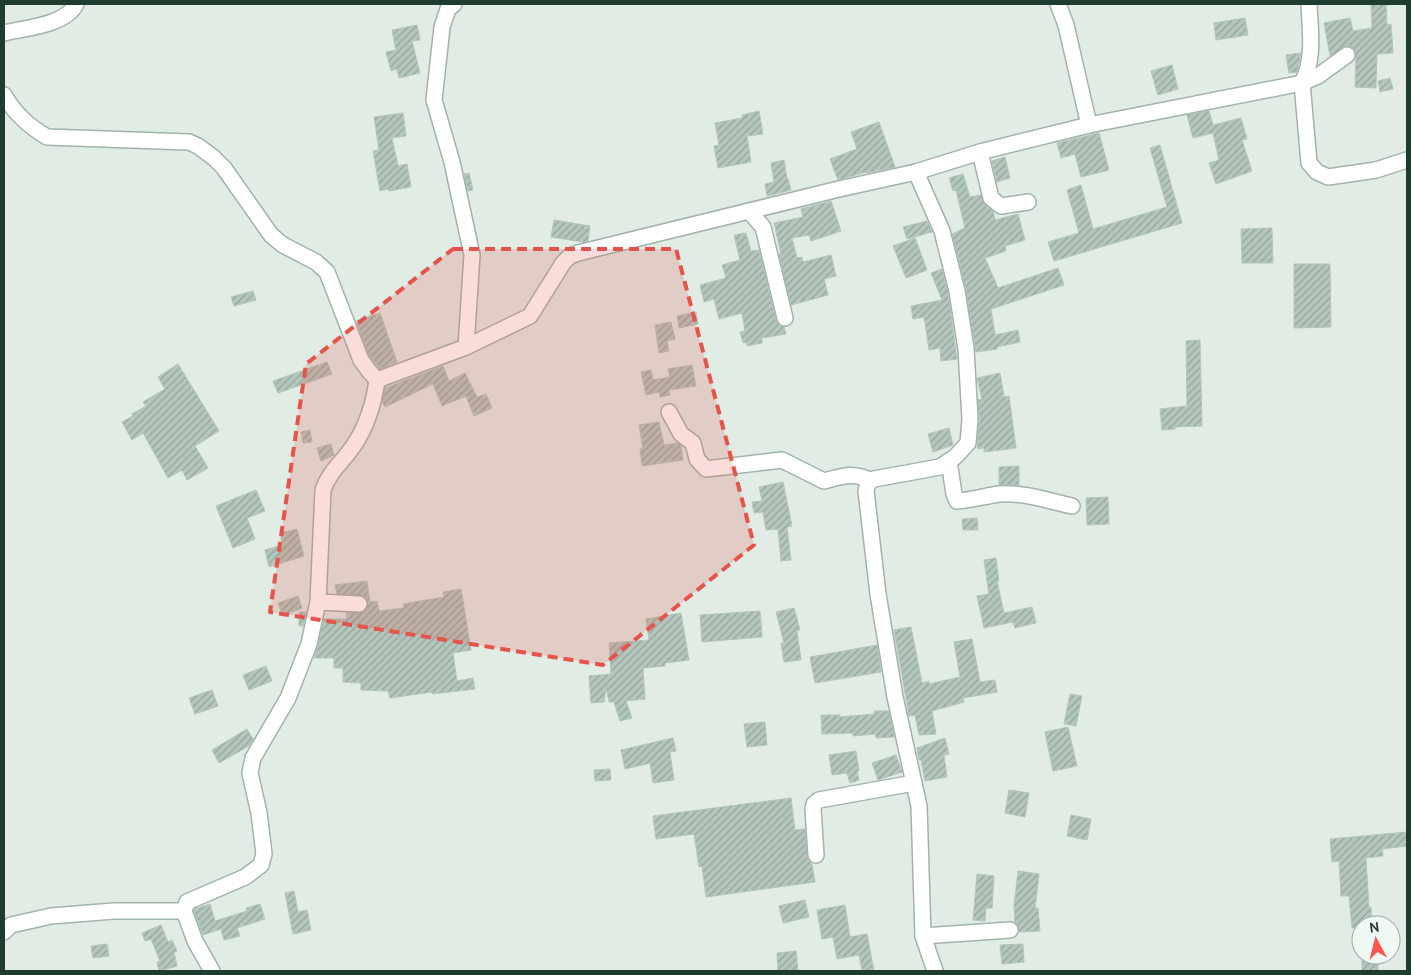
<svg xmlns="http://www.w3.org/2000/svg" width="1411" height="975" viewBox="0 0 1411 975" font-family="Cabin,sans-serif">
  <defs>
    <pattern id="building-hatch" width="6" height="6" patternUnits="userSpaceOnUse" patternTransform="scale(1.25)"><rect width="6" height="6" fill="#b5c7bc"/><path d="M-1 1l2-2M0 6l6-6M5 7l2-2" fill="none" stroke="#93a399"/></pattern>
  </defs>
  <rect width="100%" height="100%" fill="#e0ece4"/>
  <g fill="url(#building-hatch)" stroke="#b2c6b9">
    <polygon points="1371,4 1386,4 1387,25 1391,24 1393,53 1377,54 1376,88 1355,87 1356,55 1355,50 1350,46 1346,46 1330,56 1324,23 1350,18 1353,31 1372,28"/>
    <polygon points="1245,18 1248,35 1216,40 1214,23"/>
    <polygon points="417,25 420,40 412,41 420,73 399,78 397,69 391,71 386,52 396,50 392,30"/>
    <polygon points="1301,53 1297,72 1289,73 1286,55"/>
    <polygon points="1172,65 1178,89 1158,95 1151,71"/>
    <polygon points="1390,78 1393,89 1380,92 1378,81"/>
    <polygon points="759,111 763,134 747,136 751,162 718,168 714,146 719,145 715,123 742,118 742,115"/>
    <polygon points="1209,111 1213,125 1241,118 1247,139 1242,140 1252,171 1216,184 1209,163 1219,160 1213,133 1193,138 1187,115"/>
    <polygon points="403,113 406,136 392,138 398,166 407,164 411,187 389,191 388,189 380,191 373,151 379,150 374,117"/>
    <polygon points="879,122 895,167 866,173 866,172 838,180 830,159 857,149 851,132"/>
    <polygon points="1099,133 1109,170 1081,177 1075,154 1061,158 1057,143"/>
    <polygon points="1160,145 1182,223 1054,261 1048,242 1079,233 1067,190 1081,185 1093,229 1167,207 1150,148"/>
    <polygon points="1005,157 1010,178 997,182 992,161"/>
    <polygon points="784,160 787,179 788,179 791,190 767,196 765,184 774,182 771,163"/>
    <polygon points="469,173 473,190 468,191 464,174"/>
    <polygon points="963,174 970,197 981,195 985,205 993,211 995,220 1018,214 1025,240 1005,246 1006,251 985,258 998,288 1058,268 1064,285 991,309 995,335 1018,330 1020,342 997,347 997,349 976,352 966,289 952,234 965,228 956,190 953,191 949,178"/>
    <polygon points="831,201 841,231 811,241 809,235 792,238 797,258 802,257 803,262 831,255 836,276 824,279 828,295 791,305 779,255 781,254 774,223 803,217 801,209"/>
    <polygon points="554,220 590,226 588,241 583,242 551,237"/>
    <polygon points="927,221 932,232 907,239 903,227"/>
    <polygon points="1272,228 1273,263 1242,263 1241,229"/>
    <polygon points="746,233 751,251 759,250 776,320 779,325 784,327 786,334 762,338 762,343 747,346 746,342 743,343 740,332 745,331 742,313 719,319 714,299 704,302 700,285 726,278 722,265 740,260 734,235"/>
    <polygon points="915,238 927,270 906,278 893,246"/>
    <polygon points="1294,264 1330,264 1331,327 1294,328"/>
    <polygon points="942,269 948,293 957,359 941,361 940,348 929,350 924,317 913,319 911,306 942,300 931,273"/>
    <polygon points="253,291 256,300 234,306 231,297"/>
    <polygon points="696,312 698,324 679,328 677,316"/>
    <polygon points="380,313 397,362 380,369 369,355 356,321"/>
    <polygon points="671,322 675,339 667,341 669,351 659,353 655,325"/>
    <polygon points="1200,340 1202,426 1175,427 1175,429 1162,430 1160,409 1187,406 1186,341"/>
    <polygon points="327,362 332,374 278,393 273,381"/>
    <polygon points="178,364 219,431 195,446 208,468 187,480 182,470 168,478 143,433 132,440 122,422 133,416 132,414 146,406 143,402 165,389 158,377"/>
    <polygon points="692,365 696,386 669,390 670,395 660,397 659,392 646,395 641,372 651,370 653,380 670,377 668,369"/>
    <polygon points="443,366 449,381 465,373 477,397 486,394 492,408 474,416 466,396 442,406 433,384 385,407 382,402 385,388"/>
    <polygon points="1000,373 1004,397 1009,396 1016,448 984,452 984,448 978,449 977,444 979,422 980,422 978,400 982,399 977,378"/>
    <polygon points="659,422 664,445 678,443 681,446 683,460 642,466 640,449 643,449 639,425"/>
    <polygon points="949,428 953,445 933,452 928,434"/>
    <polygon points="310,430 312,442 303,443 301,432"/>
    <polygon points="331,444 334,455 321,461 317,448"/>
    <polygon points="1019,466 1019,485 999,485 999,467"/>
    <polygon points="783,482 792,526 787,527 791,560 781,561 778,529 766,530 763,512 754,513 752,502 762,501 759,487"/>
    <polygon points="256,490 265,511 247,518 255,539 233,548 216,506"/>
    <polygon points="1108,497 1109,524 1087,525 1086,498"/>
    <polygon points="977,518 978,530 963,530 962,519"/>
    <polygon points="297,529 304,556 269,567 265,550 283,545 280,533"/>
    <polygon points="996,558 999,581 997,581 1004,613 1032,607 1036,623 1015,628 1013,622 984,628 977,596 989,594 984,560"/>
    <polygon points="367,581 370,602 377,601 379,611 404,608 403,604 444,597 443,592 461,589 471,650 453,653 457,681 473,678 475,689 432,694 432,692 390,698 388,691 361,690 361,683 343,682 343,668 334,668 334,658 314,658 318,646 324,619 347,619 346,613 363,612 368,605 367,599 364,596 337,594 335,585"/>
    <polygon points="298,596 302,608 283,616 278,603"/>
    <polygon points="794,608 800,630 797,631 801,660 784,662 781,643 784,643 776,612"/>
    <polygon points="760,611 762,637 702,642 700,615"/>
    <polygon points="299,612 306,612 303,626 299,626"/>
    <polygon points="681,613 689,660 665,663 665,666 643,668 645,699 626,701 632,718 620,721 614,702 609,702 606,687 604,702 591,703 589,676 611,674 609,643 649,640 646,619"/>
    <polygon points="911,627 922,683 929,681 929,684 960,677 954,642 972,639 980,682 995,680 997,692 963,698 964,702 932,711 936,734 919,735 915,715 909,716 894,630"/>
    <polygon points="877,645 881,672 815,683 810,657"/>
    <polygon points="266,666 272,681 249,690 243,675"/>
    <polygon points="212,690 218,706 195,714 189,698"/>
    <polygon points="1070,694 1082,696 1076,726 1064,724"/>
    <polygon points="874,711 889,711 894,737 876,738 876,734 853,736 853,733 822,734 821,715 840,715 840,717 874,714"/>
    <polygon points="765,722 767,745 747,747 744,724"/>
    <polygon points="1068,727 1077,766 1053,771 1045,732"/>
    <polygon points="247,729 253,739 249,746 219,763 212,750"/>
    <polygon points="673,738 676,751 670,752 674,780 653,783 650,763 625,769 621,750"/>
    <polygon points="945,738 949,754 944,755 947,777 925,781 921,760 919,760 917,748"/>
    <polygon points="856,751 859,771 857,771 859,780 850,783 847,773 832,775 829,755"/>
    <polygon points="896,755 902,772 878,780 872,763"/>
    <polygon points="610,769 611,780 595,781 594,770"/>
    <polygon points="1009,790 1029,793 1025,817 1005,813"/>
    <polygon points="791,798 795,830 805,829 807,856 809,861 812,864 815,882 706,897 702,866 699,867 694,834 656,839 653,816"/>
    <polygon points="1071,815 1091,819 1087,840 1067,836"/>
    <polygon points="1407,832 1407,846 1382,849 1383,856 1366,858 1369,908 1371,907 1372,925 1361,925 1361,928 1352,928 1349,896 1341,896 1339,861 1332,862 1330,839"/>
    <polygon points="1018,871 1039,874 1035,908 1038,908 1040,931 1019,932 1018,925 1015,922 1014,906"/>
    <polygon points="977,874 994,876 992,908 986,908 985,921 973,920"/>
    <polygon points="294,891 298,912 307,910 311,930 293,934 285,893"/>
    <polygon points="805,900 809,917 783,923 779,906"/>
    <polygon points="210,904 215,921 247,911 246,908 260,904 265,919 237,928 240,936 224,940 221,929 203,935 194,911 195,909"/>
    <polygon points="845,905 850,937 867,934 874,971 862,971 859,955 837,959 833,937 822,939 817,910"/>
    <polygon points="161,925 168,942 172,940 177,951 174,952 177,966 159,971 157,962 160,961 151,939 145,941 142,933"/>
    <polygon points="107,944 109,956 93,958 91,946"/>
    <polygon points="1023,944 1024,962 1002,964 1000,945"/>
    <polygon points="796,951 798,970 778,971 777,953"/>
    <rect x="1362" y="955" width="16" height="16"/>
  </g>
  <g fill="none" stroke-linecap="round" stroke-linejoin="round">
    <defs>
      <g id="minor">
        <polyline points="454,4 448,9 442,27 434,100 452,162 472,255 466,347"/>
        <polyline points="1058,4 1066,25 1089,125"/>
        <path d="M 4,33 C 25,28 66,25 76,4"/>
        <path d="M 1302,83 C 1315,59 1310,30 1309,4"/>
        <polyline points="1302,83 1318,76 1347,55"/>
        <path d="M 4,95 C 15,114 28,126 47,137 L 189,142 L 198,146 L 214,158 L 224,168 L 271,235 L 283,245 L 316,262 L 327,272 L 361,360 L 369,371 L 377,380 L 466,347 L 530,316 L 563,263 L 570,256 L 578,253 L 839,189 L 916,172 L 980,152 L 1089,125 L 1302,83 L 1309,163 L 1317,172 L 1328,177 L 1376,170 L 1407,160"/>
        <polyline points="980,152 991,198 1001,206 1028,202"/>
        <polyline points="916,172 942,231 957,291 966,349 970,419 968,443 955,457 940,467 874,479 868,482 866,491 878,594 895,697 919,806 923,936 935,971"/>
        <polyline points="749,211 763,227 785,318"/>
        <path d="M 669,412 L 681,434 L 693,443 L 697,459 L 706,469 L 782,460 L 824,481 C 840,477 854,471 871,481"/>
        <path d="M 949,461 L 954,494 L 957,501 C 972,500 985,496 999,494 C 1023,492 1049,501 1072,506"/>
        <polyline points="318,602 359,604"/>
        <polyline points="816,855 813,809 814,804 819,800 914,783"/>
        <polyline points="4,932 11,925 51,916 114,911 184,911"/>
        <polyline points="923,936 1010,930"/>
        <path d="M 212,971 L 195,941 L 184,911 L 187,902 L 245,877 L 261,865 L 264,854 L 259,813 L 250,773 L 253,758 L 288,698 L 309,644 L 318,602 L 323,490 C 329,471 346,459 356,442 C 368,423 374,402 377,380"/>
      </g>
    </defs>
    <use href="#minor" stroke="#a2b4aa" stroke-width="18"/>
    <use href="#minor" stroke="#fff" stroke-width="15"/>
  </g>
  <path fill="#e6534a" fill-opacity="0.2" stroke="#e6534a" stroke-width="4" stroke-dasharray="10 6" stroke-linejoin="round" d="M 453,249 L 676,249 L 754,545 L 603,665 L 270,612 L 306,364 Z"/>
  <rect width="1411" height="975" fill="none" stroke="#1f3d2f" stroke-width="10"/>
  <g transform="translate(1376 940) rotate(353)"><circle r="24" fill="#f0f8f3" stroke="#9cada5"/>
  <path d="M0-4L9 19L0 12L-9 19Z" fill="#fc554d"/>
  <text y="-8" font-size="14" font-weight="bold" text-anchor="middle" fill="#1f3d2f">N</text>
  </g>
</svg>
